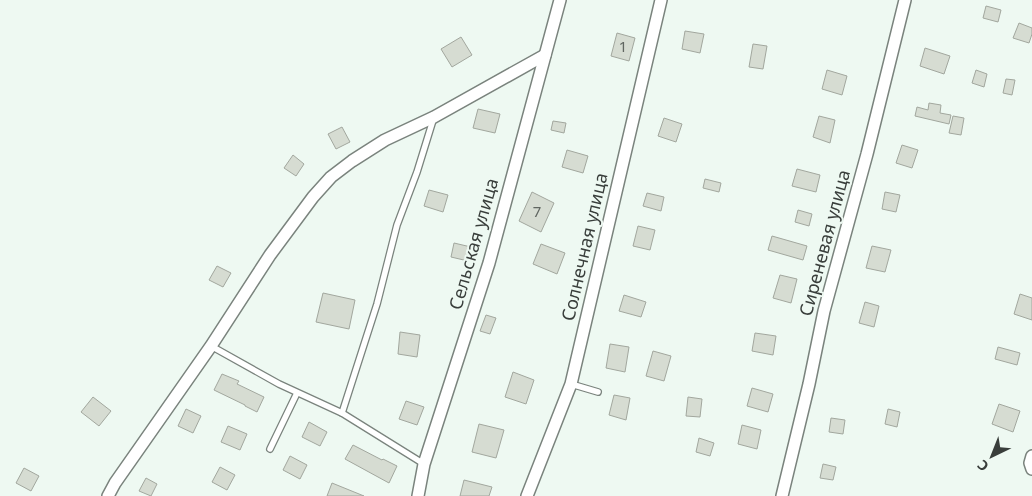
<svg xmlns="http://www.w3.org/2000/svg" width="1032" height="496" viewBox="0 0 1032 496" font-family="'Noto Sans',sans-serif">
  <rect width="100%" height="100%" fill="#eef9f2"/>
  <g fill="#d6dcd2" stroke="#a2a79e">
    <polygon points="986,6 1001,10 998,22 983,18"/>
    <polygon points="1019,23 1032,28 1032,34 1029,43 1013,38"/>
    <polygon points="685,31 704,34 700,53 682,49"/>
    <polygon points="617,33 635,38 629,61 611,56"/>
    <polygon points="461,37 472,55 452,67 441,49"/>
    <polygon points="753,44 767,46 763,69 749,67"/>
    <polygon points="925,48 950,56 944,74 920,66"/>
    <polygon points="827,70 847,76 842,95 822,89"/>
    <polygon points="976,70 987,74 984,87 972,83"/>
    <polygon points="1006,79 1015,80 1012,95 1003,93"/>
    <polygon points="929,103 941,105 940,113 951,115 949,124 915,116 917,107 928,110"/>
    <polygon points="478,109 500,114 495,133 473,128"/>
    <polygon points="819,116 835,120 830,143 813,137"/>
    <polygon points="953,116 964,118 961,135 949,133"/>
    <polygon points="664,118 682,124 676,142 658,136"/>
    <polygon points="553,121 566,123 564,133 551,130"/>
    <polygon points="342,127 350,142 336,149 328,134"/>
    <polygon points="902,145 918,150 912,168 896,163"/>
    <polygon points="567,150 588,156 583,173 562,167"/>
    <polygon points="293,155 304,164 296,176 284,168"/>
    <polygon points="797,169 820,175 816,192 792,186"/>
    <polygon points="705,179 721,183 719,192 703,188"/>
    <polygon points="429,190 448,195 443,212 424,206"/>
    <polygon points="532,192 554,203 541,232 519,221"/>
    <polygon points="885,192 900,195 896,212 882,209"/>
    <polygon points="647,193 664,197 661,211 643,206"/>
    <polygon points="798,210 812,214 809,226 795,222"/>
    <polygon points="638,226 655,230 650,250 633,246"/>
    <polygon points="772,236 807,246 803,260 768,250"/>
    <polygon points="454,243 471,247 468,261 451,257"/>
    <polygon points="541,244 565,253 557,274 533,264"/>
    <polygon points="872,246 891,250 885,272 866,268"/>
    <polygon points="217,266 231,273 223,287 209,280"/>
    <polygon points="780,275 797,279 791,303 773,298"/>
    <polygon points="323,293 355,300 349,329 316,322"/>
    <polygon points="1020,294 1032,298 1032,320 1014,314"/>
    <polygon points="624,295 646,302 641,317 619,311"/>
    <polygon points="865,302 879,306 874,327 859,323"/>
    <polygon points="486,315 496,318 490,334 480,331"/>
    <polygon points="400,332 420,335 417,357 398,354"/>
    <polygon points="755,333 776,336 773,355 752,351"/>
    <polygon points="610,344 629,347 625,372 606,368"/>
    <polygon points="998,347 1020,353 1017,365 995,359"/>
    <polygon points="653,351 671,356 664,381 646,376"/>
    <polygon points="513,372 534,380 526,404 505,397"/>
    <polygon points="222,374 239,381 237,384 264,397 257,412 245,406 245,405 214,390"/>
    <polygon points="752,388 773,394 768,412 747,406"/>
    <polygon points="614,395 630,398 626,420 609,415"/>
    <polygon points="93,397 111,411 99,426 81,412"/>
    <polygon points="688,397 702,399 700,417 686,416"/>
    <polygon points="406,401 424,407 417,425 399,419"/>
    <polygon points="999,404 1020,411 1013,432 992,424"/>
    <polygon points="186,409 201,416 193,433 178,426"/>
    <polygon points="888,409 900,412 897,427 885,424"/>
    <polygon points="831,418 845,420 843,434 829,432"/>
    <polygon points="309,422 327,432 320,446 302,437"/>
    <polygon points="479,424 504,430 496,458 472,452"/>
    <polygon points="742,425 761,430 757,449 738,444"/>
    <polygon points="228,426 247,434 240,450 221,442"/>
    <polygon points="699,438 714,443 710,456 696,452"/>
    <polygon points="353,445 382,460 383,459 397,466 389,483 345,459"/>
    <polygon points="290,456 307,465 300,479 283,470"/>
    <polygon points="823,464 836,467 833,480 820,478"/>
    <polygon points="220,467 235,475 227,490 212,482"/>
    <polygon points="24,468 39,476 31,491 16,483"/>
    <polygon points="146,478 157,484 151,496 139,491"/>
    <polygon points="464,480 492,487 489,496 460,496"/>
    <polygon points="332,483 364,496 327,496"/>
  </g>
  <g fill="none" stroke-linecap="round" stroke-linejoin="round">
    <defs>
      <g id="lane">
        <polyline points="211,346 279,384 342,413 424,464"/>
        <polyline points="571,384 598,392"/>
        <polyline points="342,413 377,304 397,225 417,172 434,117"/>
        <polyline points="270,449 297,393"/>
      </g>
      <g id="street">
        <polyline points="1032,456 1030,463 1032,469"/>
        <polyline points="108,496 115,483 211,346 270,255 313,197 331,177 352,161 385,140 434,117 545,55"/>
        <polyline points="418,496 424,464 489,263 560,0"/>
        <polyline points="527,496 571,384 661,0"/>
        <polyline points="782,496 809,384 824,311 867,154 905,0"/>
      </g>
    </defs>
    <use href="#lane" stroke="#7a837d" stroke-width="8"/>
    <use href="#street" stroke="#7a837d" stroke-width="14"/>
    <use href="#lane" stroke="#fff" stroke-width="5.5"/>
    <use href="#street" stroke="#fff" stroke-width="11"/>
  </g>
  <g text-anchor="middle" stroke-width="4" stroke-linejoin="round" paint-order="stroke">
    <g font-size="15" fill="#606661">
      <text x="623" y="52">1</text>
      <text x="537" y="217">7</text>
    </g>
    <g font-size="18" fill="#393e3b" stroke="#eef9f2">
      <text transform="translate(825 243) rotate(-75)" y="6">Сиреневая улица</text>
      <text transform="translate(474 244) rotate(-74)" y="6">Сельская улица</text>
      <text transform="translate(585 247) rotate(-77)" y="6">Солнечная улица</text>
    </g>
  </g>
  <g transform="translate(992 456) rotate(223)" stroke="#eef9f2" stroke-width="4" paint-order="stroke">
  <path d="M0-4L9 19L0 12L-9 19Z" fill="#393e3b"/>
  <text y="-8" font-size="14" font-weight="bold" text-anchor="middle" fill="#393e3b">С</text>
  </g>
</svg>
